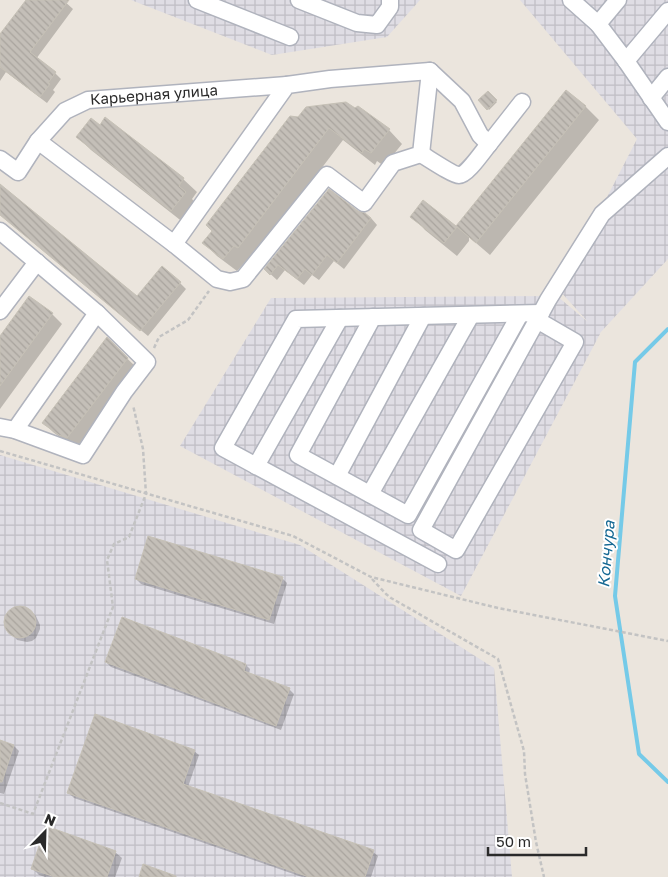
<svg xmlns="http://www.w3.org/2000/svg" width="668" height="877" viewBox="0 0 668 877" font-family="'Golos Text',sans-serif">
  <defs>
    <pattern id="industrial-grid" width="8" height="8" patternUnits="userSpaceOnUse" patternTransform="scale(1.25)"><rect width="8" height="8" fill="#dfdde4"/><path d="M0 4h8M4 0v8" fill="none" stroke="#c0bec4"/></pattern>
    <pattern id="building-back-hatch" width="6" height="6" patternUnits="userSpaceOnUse" patternTransform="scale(1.25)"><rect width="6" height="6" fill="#c4bfb8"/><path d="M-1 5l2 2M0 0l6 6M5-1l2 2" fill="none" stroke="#a9a49e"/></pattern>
  </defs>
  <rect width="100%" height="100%" fill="#ebe5dd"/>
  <g fill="url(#industrial-grid)">
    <polygon points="131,0 420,0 387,37 272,55"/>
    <polygon points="520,0 668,0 668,259 600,333 600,334 461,596 180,446 271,298 557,296 588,322 559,290 637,139"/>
    <polygon points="0,455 300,545 494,668 512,877 0,877"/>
  </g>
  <g fill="#0003">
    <polygon points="27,0 63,0 73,9 36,59 55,73 61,79 53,90 55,92 47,103 6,72 0,81 0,36"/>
    <polygon points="566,91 586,107 599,120 490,255 469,237 469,241 457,256 425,230 412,216 456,228"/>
    <polygon points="488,93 497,102 489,110 480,100"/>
    <polygon points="299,118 389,130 402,144 384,166 377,161 375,165 343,140 251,261 248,259 237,271 217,256 204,243"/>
    <polygon points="105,119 183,179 197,192 192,199 198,206 184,223 91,150 78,137 100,127"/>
    <polygon points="0,185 137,298 180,283 186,289 148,336 0,214"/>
    <polygon points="357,212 371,218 377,225 344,269 334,261 319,280 312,275 304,285 285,270 277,280 265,269"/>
    <polygon points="52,314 62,324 0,409 0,338"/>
    <polygon points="107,339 137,368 77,447 70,445 53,432 44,423"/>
    <polygon points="282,578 287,583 274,624 141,584 136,579"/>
    <polygon points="17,607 22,607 30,611 36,616 40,625 40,629 36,638 32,641 27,642 17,640 6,626 6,616 9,612"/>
    <polygon points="106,662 246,665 250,669 249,674 289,689 294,694 281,730 111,667"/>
    <polygon points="0,741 14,746 19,751 4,794 0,793"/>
    <polygon points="194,751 199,755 188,787 373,852 378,856 371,877 302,877 74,798 69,793"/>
    <polygon points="115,852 122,858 115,877 45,877 39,875 33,869"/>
  </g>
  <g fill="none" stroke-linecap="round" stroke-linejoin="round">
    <polyline stroke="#75cae8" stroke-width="4" points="668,329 635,362 615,596 639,754 668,782"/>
  </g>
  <g fill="url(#building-back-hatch)" stroke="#c6c1b6">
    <polygon points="26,0 69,0 30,52 56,72 48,83 50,84 40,97 0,67 0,34"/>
    <polygon points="566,90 586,106 476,243 457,227 444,243 410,217 423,200 456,226"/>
    <polygon points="488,91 497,100 487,110 478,100"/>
    <polygon points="346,102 355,108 358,106 390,129 371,153 364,149 362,153 329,128 238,248 234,246 223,259 202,243 212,231 206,225 290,116 298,117 306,107"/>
    <polygon points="105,117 184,178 179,186 186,192 171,211 76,137 91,118 100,125"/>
    <polygon points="0,184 137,296 162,266 181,282 140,331 0,215"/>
    <polygon points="329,189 358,211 365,213 371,218 337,263 327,255 312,275 305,269 297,279 278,265 270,275 264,269"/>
    <polygon points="29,296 53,313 0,386 0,336"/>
    <polygon points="107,337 128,358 67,438 59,435 42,423"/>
    <polygon points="148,536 283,577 269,620 135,579"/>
    <circle cx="20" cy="622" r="16"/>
    <polygon points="122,617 246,664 244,671 290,688 276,726 105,662"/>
    <polygon points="95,714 195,750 183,784 374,850 365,877 309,877 67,793"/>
    <polygon points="0,740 14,745 2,782 0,782"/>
    <polygon points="46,826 116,851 107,877 55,877 31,869"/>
    <polygon points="143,864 176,876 176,877 139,877"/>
  </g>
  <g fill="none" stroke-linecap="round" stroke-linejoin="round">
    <defs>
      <g id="minor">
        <polyline points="197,0 290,37"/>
        <polyline points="299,0 357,23 377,25 390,7 390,0"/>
        <polyline points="571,0 598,24 626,61 668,122"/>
        <polyline points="598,24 618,0"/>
        <polyline points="626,61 668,11"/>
        <polyline points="651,98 668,77"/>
        <path id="s1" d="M 38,141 L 65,111 L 88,100 L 287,85"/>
        <path d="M 421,154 C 428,158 453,175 459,175 C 467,175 483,151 489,144"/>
        <polyline points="0,159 18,172 38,141 174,244 287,85 330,79 430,71 462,101 480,135 489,144 522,102"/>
        <polyline points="0,231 97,313 147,362 124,392 83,455 15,430 0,427"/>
        <polyline points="174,244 217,279 230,282 243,279 327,175 364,203 393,163 421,154 430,71"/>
        <polyline points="0,311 37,262"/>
        <polyline points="373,317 298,455 408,515 520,314"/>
        <polyline points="537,320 575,342 456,550 421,530 541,313 548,300 602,214 668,156"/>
        <polyline points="15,430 97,313"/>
        <polyline points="256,466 340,318"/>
        <polyline points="337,476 423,316"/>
        <polyline points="370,494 471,315"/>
        <polyline points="438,564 223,448 296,319 541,313"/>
      </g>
    </defs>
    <use href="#minor" stroke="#b0b3bd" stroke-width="19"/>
    <g stroke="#c3c3c3" stroke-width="2.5" stroke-dasharray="4 2.5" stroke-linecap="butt">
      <polyline points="154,348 159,337 188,320 209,291"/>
      <polyline points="0,451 293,536 371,577 498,608 668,641"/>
      <polyline points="372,579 386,594 391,598 498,659 524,751 525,774 536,842 544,877"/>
      <polyline points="0,803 33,814 113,607 107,560 114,544 129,537 146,494 143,449 133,405"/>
    </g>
    <use href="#minor" stroke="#fff" stroke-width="16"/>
  </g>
  <g text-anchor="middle" stroke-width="4" stroke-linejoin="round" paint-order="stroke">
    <g font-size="15" fill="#2a2a2a" stroke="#fff">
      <text dy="5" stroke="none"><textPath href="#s1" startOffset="132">Карьерная улица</textPath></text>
    </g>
    <g font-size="16" font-style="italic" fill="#156893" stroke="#fff">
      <text transform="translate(606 554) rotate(-85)" y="6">Кончура</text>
    </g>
  </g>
  <g transform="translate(45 832) rotate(23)" stroke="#ffffff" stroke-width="4" paint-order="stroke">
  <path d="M0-4L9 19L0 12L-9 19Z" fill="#2a2a2a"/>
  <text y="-8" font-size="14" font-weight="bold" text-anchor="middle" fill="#2a2a2a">N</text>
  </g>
  <path d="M488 847v8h98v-8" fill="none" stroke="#2a2a2a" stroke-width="2.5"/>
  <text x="496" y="847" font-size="15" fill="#2a2a2a" stroke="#ffffff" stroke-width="4" paint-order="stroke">50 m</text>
</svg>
